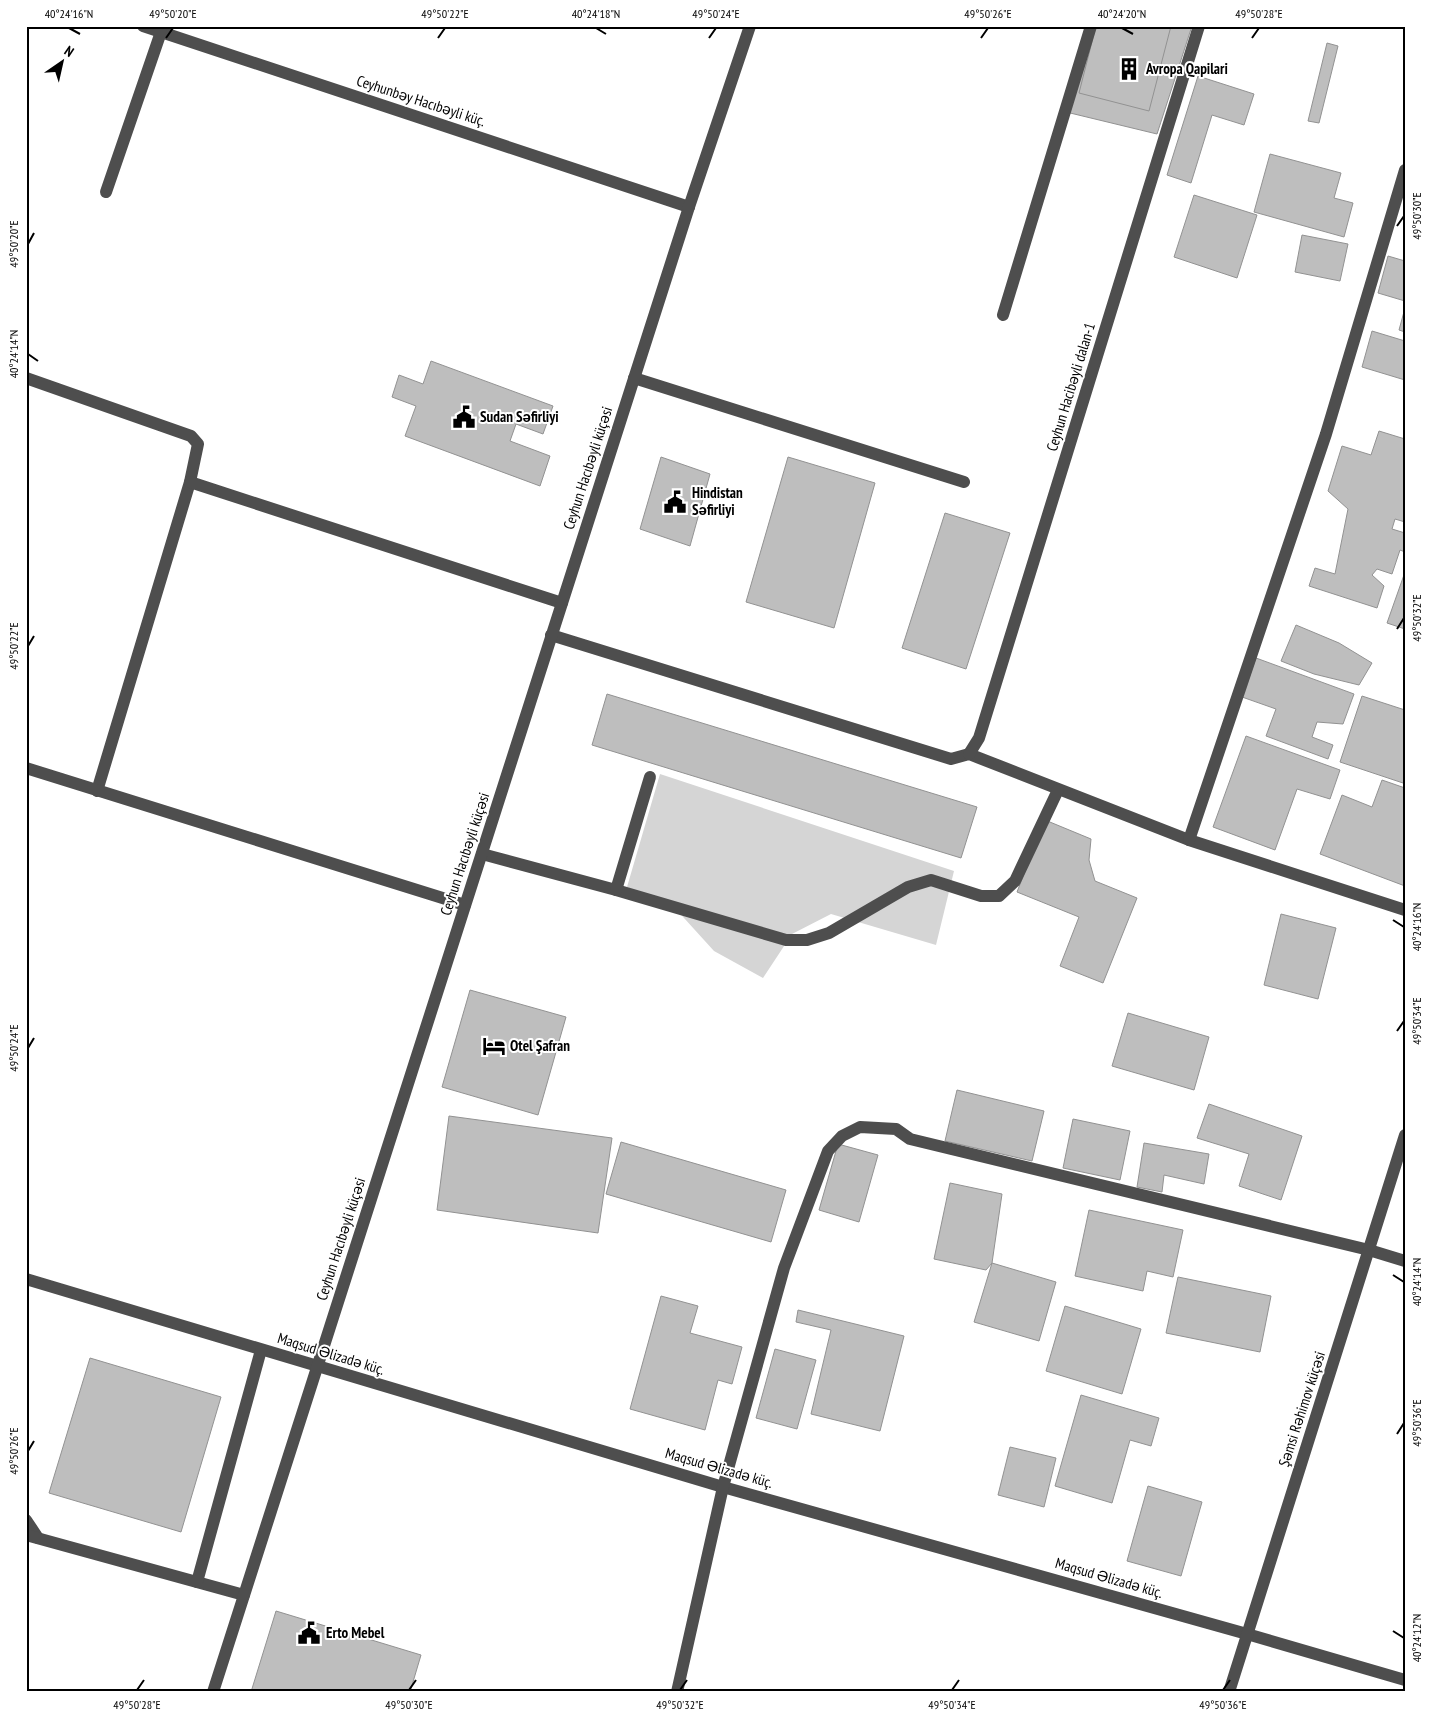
<svg xmlns="http://www.w3.org/2000/svg" width="1431" height="1718" viewBox="0 0 1431 1718" font-family="'PT Sans Narrow',sans-serif">
  <rect width="100%" height="100%" fill="#fff"/>
  <polygon fill="#d5d5d5" points="660,774 954,871 936,945 831,914 792,934 763,978 714,951 674,907 627,887"/>
  <g fill="#bebebe" stroke="#929292">
    <polygon points="1094,26 1192,26 1157,134 1066,112"/>
    <polygon points="1096,26 1171,26 1149,111 1079,93"/>
    <polygon points="1327,43 1338,46 1319,123 1308,121"/>
    <polygon points="1198,76 1254,94 1244,125 1212,115 1191,183 1167,175"/>
    <polygon points="1270,154 1341,173 1334,198 1353,203 1344,237 1254,212"/>
    <polygon points="1194,195 1257,215 1237,278 1174,257"/>
    <polygon points="1302,235 1348,244 1340,281 1295,272"/>
    <polygon points="1388,256 1405,261 1405,301 1378,293"/>
    <polygon points="1405,308 1405,332 1399,330"/>
    <polygon points="1372,331 1405,341 1405,380 1362,367"/>
    <polygon points="431,361 553,406 543,434 516,424 510,441 550,456 540,486 405,436 416,406 392,397 399,375 423,384"/>
    <polygon points="1379,431 1405,439 1405,522 1395,519 1392,529 1405,533 1405,552 1400,550 1392,574 1377,569 1372,575 1384,586 1377,608 1309,586 1315,568 1335,574 1348,509 1328,491 1342,446 1371,455"/>
    <polygon points="661,457 710,474 690,546 640,529"/>
    <polygon points="788,457 875,483 834,628 746,602"/>
    <polygon points="945,513 1010,533 966,669 902,648"/>
    <polygon points="1405,572 1405,629 1387,623"/>
    <polygon points="1296,625 1339,643 1372,663 1359,685 1314,674 1281,661"/>
    <polygon points="1256,658 1354,694 1343,724 1317,722 1312,737 1333,745 1328,759 1266,736 1276,709 1242,697"/>
    <polygon points="607,694 977,807 961,858 592,745"/>
    <polygon points="1362,696 1405,710 1405,777 1403,783 1340,762"/>
    <polygon points="1246,736 1340,770 1330,799 1297,789 1275,850 1213,827"/>
    <polygon points="1382,780 1405,788 1405,886 1320,854 1342,795 1372,807"/>
    <polygon points="1045,820 1091,839 1089,860 1095,881 1137,898 1103,983 1060,966 1079,917 1017,892"/>
    <polygon points="1281,914 1336,928 1318,999 1264,985"/>
    <polygon points="470,990 566,1017 538,1115 442,1087"/>
    <polygon points="1128,1013 1209,1037 1194,1090 1112,1066"/>
    <polygon points="957,1090 1044,1111 1032,1161 945,1141"/>
    <polygon points="1209,1104 1302,1136 1281,1200 1239,1186 1249,1154 1197,1138"/>
    <polygon points="449,1116 612,1138 598,1233 437,1210"/>
    <polygon points="1073,1119 1130,1131 1120,1180 1063,1168"/>
    <polygon points="621,1142 786,1190 771,1242 606,1194"/>
    <polygon points="1144,1143 1209,1154 1204,1184 1164,1175 1162,1192 1137,1187"/>
    <polygon points="838,1144 878,1155 859,1222 819,1210"/>
    <polygon points="950,1183 1002,1194 992,1263 986,1270 934,1259"/>
    <polygon points="1089,1210 1183,1230 1173,1277 1147,1271 1143,1291 1075,1276"/>
    <polygon points="992,1263 1056,1282 1039,1341 974,1322"/>
    <polygon points="1178,1277 1271,1296 1260,1352 1166,1333"/>
    <polygon points="661,1296 698,1306 690,1333 742,1347 732,1384 718,1380 705,1430 630,1409"/>
    <polygon points="1065,1306 1141,1329 1122,1394 1046,1371"/>
    <polygon points="798,1310 904,1336 880,1431 811,1414 831,1330 796,1322"/>
    <polygon points="775,1349 816,1360 797,1429 756,1418"/>
    <polygon points="90,1358 221,1397 181,1532 49,1493"/>
    <polygon points="1081,1395 1159,1418 1151,1446 1130,1440 1112,1503 1055,1486"/>
    <polygon points="1010,1447 1056,1458 1044,1507 998,1495"/>
    <polygon points="1148,1486 1202,1502 1181,1576 1127,1561"/>
    <polygon points="276,1611 421,1655 410,1692 251,1692"/>
  </g>
  <g fill="none" stroke-linecap="round" stroke-linejoin="round">
    <g stroke="#4e4e4e" stroke-width="12">
      <polyline points="143,26 689,207"/>
      <polyline points="106,192 161,32"/>
      <polyline points="1003,315 1091,26"/>
      <polyline points="26,378 191,436 198,444 190,482 97,791"/>
      <polyline points="634,378 964,482"/>
      <polyline points="190,482 562,603"/>
      <polyline points="551,635 951,759 969,754 1189,840 1405,910"/>
      <polyline points="969,754 979,738 1199,26"/>
      <polyline points="26,768 465,905"/>
      <polyline points="1189,840 1326,434 1405,170"/>
      <polyline points="482,854 616,890 786,940 807,940 829,933 908,887 931,880 981,896 999,896 1015,881 1058,790"/>
      <polyline points="616,890 650,777"/>
      <polyline points="26,1279 723,1487 1247,1634 1405,1680"/>
      <polyline points="26,1520 38,1538"/>
      <polyline points="26,1535 244,1595"/>
      <polyline points="197,1582 261,1350"/>
      <polyline points="213,1692 689,207 750,26"/>
      <polyline points="677,1692 723,1487 784,1268 828,1151 842,1136 860,1127 896,1129 910,1139 1369,1250 1405,1261"/>
      <polyline points="1229,1692 1405,1135"/>
    </g>
  </g>
  <path fill="none" stroke="#000" stroke-width="2" d="M 69,28 L 80,34M 596,28 L 606,34M 1122,28 L 1133,34M 166,38 L 173,28M 438,38 L 445,28M 709,38 L 716,28M 981,38 L 988,28M 1252,38 L 1259,28M 1397,226 L 1404,216M 28,244 L 34,233M 28,354 L 38,361M 1397,629 L 1404,618M 28,646 L 34,636M 1393,920 L 1404,927M 1397,1031 L 1404,1021M 28,1048 L 34,1038M 1393,1275 L 1404,1282M 1397,1434 L 1404,1423M 28,1451 L 34,1441M 1393,1631 L 1404,1638M 137,1690 L 144,1680M 409,1690 L 416,1680M 680,1690 L 687,1680M 952,1690 L 959,1680M 1223,1690 L 1230,1680"/>
  <defs>
    <symbol id="building-bare" viewBox="-9 -9 18 18"><path d="M-4-6H4V6H1V3H-1V6H-4ZM-2.5-4.3h1.7v1.8h-1.7ZM.8-4.3h1.7v1.8H.8ZM-2.5-1h1.7V.8h-1.7ZM.8-1h1.7V.8H.8Z" fill="#000" stroke="#fff" stroke-width="2.5" paint-order="stroke"/></symbol>
    <symbol id="civic-bare" viewBox="-9 -9 18 18"><path d="M-.6-6.5H3V-4.5H.6V-3L4-1V1h2V6H-6V1h2V-1L-.6-3ZM-1.2 2.5V6h2.4V2.5Z" fill="#000" stroke="#fff" stroke-width="2.5" paint-order="stroke"/></symbol>
    <symbol id="hotel-bare" viewBox="-9 -9 18 18"><path d="M-6-4.5h1.5V1H6V5H4.5V3h-9V5H-6ZM-4 0a1.8 1.8 0 1 1 3.6 0ZM.5 0V-2.5h3Q6-2.5 6 0Z" fill="#000" stroke="#fff" stroke-width="2.5" paint-order="stroke"/></symbol>
  </defs>
  <g fill-rule="evenodd">
    <use href="#building-bare" x="1113" y="53" width="32" height="32"/>
    <use href="#civic-bare" x="448" y="401" width="32" height="32"/>
    <use href="#civic-bare" x="659" y="486" width="32" height="32"/>
    <use href="#hotel-bare" x="478" y="1030" width="32" height="32"/>
    <use href="#civic-bare" x="293" y="1617" width="32" height="32"/>
  </g>
  <g text-anchor="middle" stroke-width="4" stroke-linejoin="round" paint-order="stroke">
    <g font-size="15" font-weight="bold" fill="#000" stroke="#fff" text-anchor="start">
      <text x="1146" y="74">Avropa Qapilari</text>
      <text x="480" y="422">Sudan Səfirliyi</text>
      <text x="692" y="498">Hindistan<tspan x="692" dy="17">Səfirliyi</tspan></text>
      <text x="510" y="1051">Otel Şafran</text>
      <text x="326" y="1638">Erto Mebel</text>
    </g>
    <g font-size="15" fill="#000" stroke="#fff">
      <text transform="translate(421 101) rotate(18)" y="5">Ceyhunbəy Hacıbəyli küç.</text>
      <text transform="translate(1071 387) rotate(-73)" y="5">Ceyhun Hacibəyli dalan-1</text>
      <text transform="translate(588 468) rotate(-72)" y="5">Ceyhun Hacıbəyli küçəsi</text>
      <text transform="translate(465 854) rotate(-72)" y="5">Ceyhun Hacıbəyli küçəsi</text>
      <text transform="translate(341 1239) rotate(-72)" y="5">Ceyhun Hacıbəyli küçəsi</text>
      <text transform="translate(331 1354) rotate(17)" y="5">Maqsud Əlizadə küç.</text>
      <text transform="translate(1302 1409) rotate(-72)" y="5">Şəmsi Rəhimov küçəsi</text>
      <text transform="translate(719 1468) rotate(16)" y="5">Maqsud Əlizadə küç.</text>
      <text transform="translate(1109 1578) rotate(16)" y="5">Maqsud Əlizadə küç.</text>
    </g>
  </g>
  <rect width="1431" height="1718" fill="none" stroke="#ffffff" stroke-width="55"/>
  <g transform="translate(62 62) rotate(34)" stroke="#ffffff" stroke-width="4" paint-order="stroke">
  <path d="M0-4L9 19L0 12L-9 19Z" fill="#000000"/>
  <text y="-8" font-size="14" font-weight="bold" text-anchor="middle" fill="#000000">N</text>
  </g>
  <rect x="28" y="28" width="1376" height="1662" fill="none" stroke="#000" stroke-width="2"/>
  <g font-size="12" text-anchor="middle" fill="#000">
    <text x="69" y="18">40°24'16"N</text>
    <text x="173" y="18">49°50'20"E</text>
    <text x="445" y="18">49°50'22"E</text>
    <text x="596" y="18">40°24'18"N</text>
    <text x="716" y="18">49°50'24"E</text>
    <text x="988" y="18">49°50'26"E</text>
    <text x="1122" y="18">40°24'20"N</text>
    <text x="1259" y="18">49°50'28"E</text>
    <text transform="translate(1417 216) rotate(-90)" y="4">49°50'30"E</text>
    <text transform="translate(14 244) rotate(-90)" y="4">49°50'20"E</text>
    <text transform="translate(14 354) rotate(-90)" y="4">40°24'14"N</text>
    <text transform="translate(1417 618) rotate(-90)" y="4">49°50'32"E</text>
    <text transform="translate(14 646) rotate(-90)" y="4">49°50'22"E</text>
    <text transform="translate(1417 927) rotate(-90)" y="4">40°24'16"N</text>
    <text transform="translate(1417 1021) rotate(-90)" y="4">49°50'34"E</text>
    <text transform="translate(14 1048) rotate(-90)" y="4">49°50'24"E</text>
    <text transform="translate(1417 1282) rotate(-90)" y="4">40°24'14"N</text>
    <text transform="translate(1417 1423) rotate(-90)" y="4">49°50'36"E</text>
    <text transform="translate(14 1451) rotate(-90)" y="4">49°50'26"E</text>
    <text transform="translate(1417 1638) rotate(-90)" y="4">40°24'12"N</text>
    <text x="137" y="1709">49°50'28"E</text>
    <text x="409" y="1709">49°50'30"E</text>
    <text x="680" y="1709">49°50'32"E</text>
    <text x="952" y="1709">49°50'34"E</text>
    <text x="1223" y="1709">49°50'36"E</text>
  </g>
</svg>
